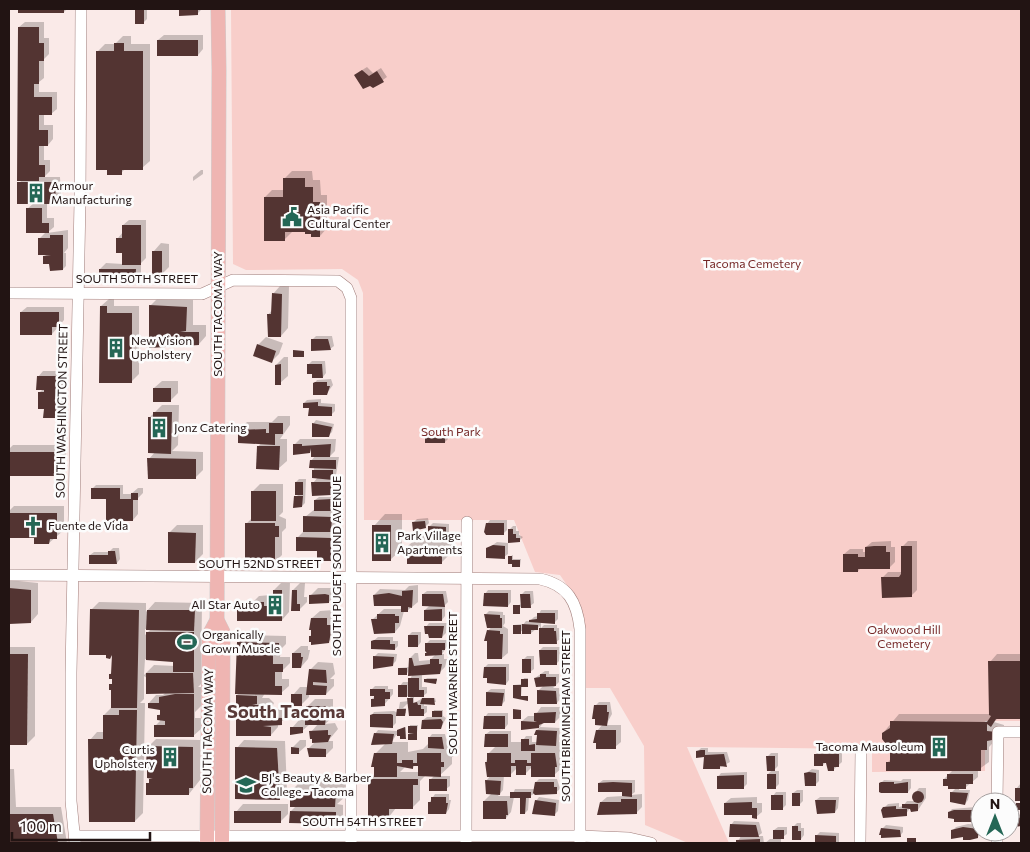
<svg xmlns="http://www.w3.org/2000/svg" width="1030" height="852" viewBox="0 0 1030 852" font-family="Commissioner,sans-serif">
  <rect width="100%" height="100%" fill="#faeae8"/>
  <polygon fill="#f8ceca" points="231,9 1021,9 1021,721 985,721 985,771 872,772 872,749 687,747 729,843 688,843 645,825 644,746 610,688 585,688 573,594 560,575 535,572 514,520 364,520 363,293 358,280 342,269 246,270 233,264"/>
  <g fill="#0003" fill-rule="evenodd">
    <polygon points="19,9 67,9 64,12 19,12"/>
    <polygon points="136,9 147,9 147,19 143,23 136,23"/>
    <polygon points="180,9 202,9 197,14 180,14"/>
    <polygon points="25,22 44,22 44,38 49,38 49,54 44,59 44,78 39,82 39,92 57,92 57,109 51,114 44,114 44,125 53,125 53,139 48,145 44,145 44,160 50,160 50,171 44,177 60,177 61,197 55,202 47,202 47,218 54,218 54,227 47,233 68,230 68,248 64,253 66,253 66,266 63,269 45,256 47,254 39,239 46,232 27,209 34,203 19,183 22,180 19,27"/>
    <polygon points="164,35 203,35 203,49 198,55 158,40"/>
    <polygon points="123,36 131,36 131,44 150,44 150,161 142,168 126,168 121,173 98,51 105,44 115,44"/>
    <polygon points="367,67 373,73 381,68 387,77 373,87 359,72"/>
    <polygon points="201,170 203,170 203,174 193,181 193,177"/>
    <polygon points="292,171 312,171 313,180 320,180 321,195 327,195 327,228 320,236 306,231 292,232 284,240 265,197 272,190 284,190 284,179"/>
    <polygon points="129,220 146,220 146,258 141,263 141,276 135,282 100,269 106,263 123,264 123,252 118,238 123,232 123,225"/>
    <polygon points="161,243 169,244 169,267 161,275 154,251"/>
    <polygon points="280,286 289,286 288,328 281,336 268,315 272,310 273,294"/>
    <polygon points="158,298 193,299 193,325 206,325 206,336 199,344 151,346 150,306"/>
    <polygon points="109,299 114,299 114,306 139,306 139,374 131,382 101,306"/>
    <polygon points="27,307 64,307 64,320 52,334 21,312"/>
    <polygon points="316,336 332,336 334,346 330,349 312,340"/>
    <polygon points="266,337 283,343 279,354 272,361 258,345"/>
    <polygon points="284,357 288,357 288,376 280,383 276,365"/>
    <polygon points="312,361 325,361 326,373 323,377 308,365"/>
    <polygon points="43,371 64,371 64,411 58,417 45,408 39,393 44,388 38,377"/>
    <polygon points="331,379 333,385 327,393 314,384 317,380"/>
    <polygon points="162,381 178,381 178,393 170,401 154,388"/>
    <polygon points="321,399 321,403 335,404 335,411 331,415 304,403 307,400"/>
    <polygon points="162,405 179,405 178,445 172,451 203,452 203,470 195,478 149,459 155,452 149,418"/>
    <polygon points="278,416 290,416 290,425 280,439 287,439 287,461 279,468 258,447 261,443 239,430 247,422 272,422"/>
    <polygon points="316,420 334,424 332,432 328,436 313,424"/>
    <polygon points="430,428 448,428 448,439 445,442 426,432"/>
    <polygon points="300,439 336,439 335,451 329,457 339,457 336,475 331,479 334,479 334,491 330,495 313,483 318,477 314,477 314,467 311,461 315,456 312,449 309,452 294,445"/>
    <polygon points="13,445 63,445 66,447 66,467 58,475 9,474 9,449"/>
    <polygon points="299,479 306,479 305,503 302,506 296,497 298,495 296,482"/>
    <polygon points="260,484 283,484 283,512 279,516 286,519 286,528 282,532 282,555 274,563 246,524 252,518 252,492"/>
    <polygon points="96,485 123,485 123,494 131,494 138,488 143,488 143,493 138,498 138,514 133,520 92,489"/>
    <polygon points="319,497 335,497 335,507 332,509 339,510 338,523 335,526 342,526 342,548 330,560 298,537 304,531 305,517 315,509 315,500"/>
    <polygon points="14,506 64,506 64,530 49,543 35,537 9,537 9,511"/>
    <polygon points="385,514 402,514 402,549 390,560 374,526"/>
    <polygon points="428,518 429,523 425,527 414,522 417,519"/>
    <polygon points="490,520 507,520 507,530 503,534 487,524"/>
    <polygon points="433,523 449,524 449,535 453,535 453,551 441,563 408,546 420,535 429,535 429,527"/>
    <polygon points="177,525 203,525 203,554 195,562 169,533"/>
    <polygon points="513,526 516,526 516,531 519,531 519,535 523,537 520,540 509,542 509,530"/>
    <polygon points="891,541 891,547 895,547 895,562 890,567 861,568 858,571 844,554 850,549 863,549 863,552 866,552 866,547 872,542"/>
    <polygon points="908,541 917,541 917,590 911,596 882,578 888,572 902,572 902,547"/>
    <polygon points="497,542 508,543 508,554 504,557 487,549"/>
    <polygon points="113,548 119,548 120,559 117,563 90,563 90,555 94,552 109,552"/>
    <polygon points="513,555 513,559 521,559 520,566 513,563 509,557"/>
    <polygon points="9,580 38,583 38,614 31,622 9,622"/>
    <polygon points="282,582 290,582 289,612 282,620 238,611 246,603 252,603 259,596 271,595 271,600 274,597 274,590"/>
    <polygon points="301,582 305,583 304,597 307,597 307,602 299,610 293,610 293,590"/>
    <polygon points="418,585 418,602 407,611 404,611 400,626 395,632 372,620 384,609 403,609 403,605 374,595 380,589 405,590 409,586"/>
    <polygon points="318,588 336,588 336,594 329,602 310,596"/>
    <polygon points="488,590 511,590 511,602 508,606 485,594"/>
    <polygon points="427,591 446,591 448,602 445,605 445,616 442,620 425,610 430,605 423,594"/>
    <polygon points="525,591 533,591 534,603 530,606 520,607 519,613 515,606 522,604 521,595"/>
    <path d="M 99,602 L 146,603 L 146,612 L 155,602 L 202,603 L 201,684 L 198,687 L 201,687 L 201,706 L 195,712 L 195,718 L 201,718 L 201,729 L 193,736 L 155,726 L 160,721 L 158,715 L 161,714 L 159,707 L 149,703 L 156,695 L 163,695 L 166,692 L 144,676 L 144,699 L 140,703 L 145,703 L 143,813 L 135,821 L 90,740 L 97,732 L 104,732 L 104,715 L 112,707 L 113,689 L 110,689 L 114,678 L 110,674 L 113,672 L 113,654 L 110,657 L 91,610 ZM 145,629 L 151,629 L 145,635 ZM 145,659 L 175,661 L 175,666 L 154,665 L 144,675 Z"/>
    <polygon points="334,610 334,618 339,618 336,634 329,641 310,636 313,634 312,618 320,611"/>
    <polygon points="541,610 558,610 558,619 554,623 541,622 541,628 544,625 557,625 557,628 559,628 560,639 556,642 540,642 540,626 531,633 523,630 520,632 514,625 522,624 522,626 526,621 530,621 534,617 538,616"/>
    <polygon points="489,611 503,612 503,615 505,615 505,623 503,626 508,629 508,653 502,658 488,639 485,639 486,634 492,626 485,621 485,615"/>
    <polygon points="429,623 447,623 446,633 442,637 426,627"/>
    <polygon points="412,632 421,632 421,642 418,646 409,635"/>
    <polygon points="246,635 286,636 286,644 281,649 280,657 290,657 290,663 282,671 282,679 289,679 289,686 281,693 265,693 262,698 269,698 274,703 271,709 289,710 289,716 278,724 278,727 271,735 237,735 237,695 239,693 238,643"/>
    <polygon points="378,637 393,637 393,641 398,641 398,646 395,649 372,642"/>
    <polygon points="430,640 448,640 448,645 442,654 444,654 444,659 447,659 445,667 439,673 422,674 422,687 427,687 427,693 423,696 414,696 414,703 423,698 435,698 436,702 424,703 424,706 427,706 427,712 423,715 412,704 407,704 403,708 406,708 406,713 396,715 396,723 393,726 371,716 374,712 394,711 398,713 400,702 409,701 411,696 400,696 400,686 403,682 409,682 412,675 409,671 406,674 399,668 410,667 410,658 415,653 418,653 419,661 430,660 436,654 426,653 426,644"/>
    <polygon points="301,646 308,646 308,650 310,650 308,659 301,667 293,653"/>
    <polygon points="9,647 35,647 35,736 27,744 9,743"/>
    <polygon points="543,647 560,647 559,661 556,664 540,650"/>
    <polygon points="378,653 397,654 396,661 392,665 374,668 374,657"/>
    <polygon points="997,654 1021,654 1021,717 999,717 994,722 1004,725 1004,731 989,747 989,762 978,770 978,777 966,787 959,787 959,790 970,790 968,800 965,804 956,803 951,793 957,787 944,779 953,770 887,763 892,758 892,743 883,733 899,714 990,714 990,662"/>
    <polygon points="527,656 534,656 534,669 530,672 523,660"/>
    <polygon points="318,662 333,663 335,674 330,679 334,679 334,686 326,694 309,693 309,697 301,705 293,695 300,687 308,687 310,670"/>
    <polygon points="488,664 509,664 509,680 506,684 488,677 485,667"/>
    <polygon points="545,671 549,671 549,674 559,674 559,682 553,688 559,688 560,699 557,703 538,691 544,685 535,678"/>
    <polygon points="427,678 437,678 437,681 426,679"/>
    <polygon points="524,678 528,678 528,684 522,686 521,697 514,685 522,684"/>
    <polygon points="375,686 388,686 388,689 393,689 393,694 384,705 372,699 376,695 372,689"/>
    <polygon points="491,689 505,689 505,701 501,705 487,705 487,692"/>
    <polygon points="315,699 333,699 333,717 325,724 335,723 338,729 328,741 333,741 333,748 325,756 309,748 316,741 311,732 318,724 310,724 302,731 292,734 292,728 299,720 307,720 308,715 307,707"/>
    <polygon points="599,702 610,702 612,714 606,725 621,725 621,742 615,747 597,731 603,724 596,705"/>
    <polygon points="541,707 561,707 561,716 555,722 543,723 540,727 522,729 522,721 528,716 535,716"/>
    <polygon points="434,710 443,710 443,716 446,718 441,728 423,720 427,717 433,717"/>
    <polygon points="488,713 508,713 508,724 505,728 485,717"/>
    <polygon points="410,725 418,725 416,739 409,739"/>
    <path d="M 406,727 L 406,736 L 396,735 L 392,742 L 408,742 L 408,752 L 423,749 L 429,743 L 429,738 L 432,734 L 445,734 L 447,742 L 452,742 L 452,751 L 455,751 L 455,755 L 452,757 L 452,764 L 439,776 L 450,776 L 450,786 L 446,789 L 430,780 L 435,775 L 425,776 L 420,781 L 420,800 L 412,808 L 396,808 L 388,818 L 369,780 L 375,774 L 375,754 L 385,744 L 375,734 L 378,730 L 397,731 ZM 415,765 L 419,765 L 419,772 L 400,772 L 405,767 L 413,768 Z"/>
    <polygon points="540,727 560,728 559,742 566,742 568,755 566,757 566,764 554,775 532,767 526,773 517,768 510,775 504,775 503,790 498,796 512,796 515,789 535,789 536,782 539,779 557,779 560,789 554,794 535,793 529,797 528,810 525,813 522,797 514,797 511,812 506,818 484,801 492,793 486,781 491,775 486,762 489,753 497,745 486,734 490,731 511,731 511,742 522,742 526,736 532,736 532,742 537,742 537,730"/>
    <polygon points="156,739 200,740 200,780 189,794 148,784 152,778 148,777 148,747"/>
    <polygon points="244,740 285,741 287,791 279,798 237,748"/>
    <polygon points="300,740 306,740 306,746 298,753 292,748"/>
    <polygon points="701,748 708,748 708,752 727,752 730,762 719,768 705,755 697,752"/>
    <polygon points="819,751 842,751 842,762 833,770 827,761 823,765 815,755"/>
    <polygon points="771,753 778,753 778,766 773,771 779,771 779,784 776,787 768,774 773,769 768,756"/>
    <polygon points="9,769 14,769 16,807 61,807 67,843 9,843"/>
    <polygon points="812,769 819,770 819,781 816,784 805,774"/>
    <polygon points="747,772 747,784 744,787 718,777 721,773"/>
    <polygon points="303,779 347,780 347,795 337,804 343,805 343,815 335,823 291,811 296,806 291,791"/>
    <polygon points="903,779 911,779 911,788 908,792 880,784 884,780 901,781"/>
    <polygon points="603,780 635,780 635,792 631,795 642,794 642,807 636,813 601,802 607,797 623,796 623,791 599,783"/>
    <polygon points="1021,783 1021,799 1016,799 1016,789"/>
    <polygon points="919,788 926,788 926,798 918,810 910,808 906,814 884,808 888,804 899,803 899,807 903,806 907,801 915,801 914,794"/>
    <polygon points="797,790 803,790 803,801 799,805 793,793"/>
    <polygon points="776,792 786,792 786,805 782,809 773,796"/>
    <polygon points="435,794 449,794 449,800 451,800 449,809 446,813 429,803"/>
    <polygon points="539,797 559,800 558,811 555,814 536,801"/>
    <polygon points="757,797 757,803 762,803 762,812 756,817 753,814 725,803 731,798"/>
    <polygon points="820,797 839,797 838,808 835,812 816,800"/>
    <polygon points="243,804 288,804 288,814 280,822 236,812"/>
    <polygon points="976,807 975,817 972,820 955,818 949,813 952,809"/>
    <polygon points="1021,813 1021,826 1017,826 1017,817"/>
    <polygon points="734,821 759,822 762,833 758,836 763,836 764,843 737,843 741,836 731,825"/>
    <polygon points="797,823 801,823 801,828 804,828 804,835 801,839 793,827"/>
    <polygon points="968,824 980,825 981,833 978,837 965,836 953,830 956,827"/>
    <polygon points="886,825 903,827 903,832 900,836 882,837 880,831"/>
    <polygon points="778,827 787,827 787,834 781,838 781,843 765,843 770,839 774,839 774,830"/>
    <polygon points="820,832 839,833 839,843 816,843 816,836"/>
  </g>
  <g fill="#533432">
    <rect x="18" y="9" width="46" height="4"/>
    <rect x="135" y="9" width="9" height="15"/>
    <polygon points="179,9 198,9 198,15 179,16"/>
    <polygon points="18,27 39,27 39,43 44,43 44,61 39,61 39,84 34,84 34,97 52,97 52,115 39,115 39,130 48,130 48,146 39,146 39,165 45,165 45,177 39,177 39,181 17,181"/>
    <rect x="157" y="40" width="41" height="16"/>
    <polygon points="114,43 124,43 124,51 143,51 143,170 122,170 122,175 107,175 107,170 96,170 96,51 114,51"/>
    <polygon points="362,70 369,76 377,71 384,82 373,88 370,86 363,89 354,75"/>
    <polygon points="283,178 305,178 305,187 313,187 313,202 320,202 320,237 311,237 311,234 305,234 305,232 285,232 285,241 264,241 264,197 283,197"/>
    <polygon points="17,182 55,182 56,204 17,204"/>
    <polygon points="26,208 42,208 42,223 49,223 49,233 26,233"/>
    <polygon points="122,225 141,225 141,265 122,265 122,253 116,253 116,238 122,238"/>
    <polygon points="50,235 63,235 63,270 50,271 49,264 43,264 43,256 51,255 38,255 38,238 50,238"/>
    <rect x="152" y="251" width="10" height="25"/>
    <polygon points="99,269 136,269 135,283 99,283"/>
    <polygon points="272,293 282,294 281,337 268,337 267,314 271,314"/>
    <polygon points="149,305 187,307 186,331 180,332 199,332 199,345 149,348"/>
    <polygon points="100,306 107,306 107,313 132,313 132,383 99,383"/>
    <polygon points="20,312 59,312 59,327 52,327 52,335 20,335"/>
    <polygon points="311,339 328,339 331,350 311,351"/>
    <polygon points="257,344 276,351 272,363 253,356"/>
    <polygon points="293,350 304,351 304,357 293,357"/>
    <polygon points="281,364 281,385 275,385 275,365"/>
    <polygon points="307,364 322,364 323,378 312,378 312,374 307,374"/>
    <polygon points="37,376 59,376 59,418 43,418 44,409 38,409 38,392 44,392 44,390 36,390"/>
    <polygon points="315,382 327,382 327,386 330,386 327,395 313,395 313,383"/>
    <rect x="153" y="388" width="18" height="14"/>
    <polygon points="318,402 318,406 332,407 332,416 308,416 309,408 303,408 303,403"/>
    <polygon points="153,412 172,412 171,454 148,453 148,417 153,417"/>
    <polygon points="269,423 283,423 283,434 275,434 275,445 238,443 238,430 266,429 266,433 269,433"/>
    <polygon points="312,423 332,427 329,437 312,437"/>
    <rect x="425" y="431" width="20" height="12"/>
    <polygon points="293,444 302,444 302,446 331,444 330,457 311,457 311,448 310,453 293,455"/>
    <polygon points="257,446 280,446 279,470 256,469"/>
    <polygon points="9,452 55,452 59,455 59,476 9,476"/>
    <polygon points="147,458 196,459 196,479 148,479"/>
    <polygon points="310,460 336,460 336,469 309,468"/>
    <polygon points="312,470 333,470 333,480 312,478"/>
    <rect x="295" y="482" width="8" height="13"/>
    <polygon points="311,482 331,482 331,495 312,496"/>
    <polygon points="91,488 120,488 120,499 131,499 131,493 138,493 138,500 133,500 133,521 106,521 106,499 91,499"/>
    <rect x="251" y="491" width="25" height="30"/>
    <polygon points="294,496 303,496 302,507 293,508"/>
    <polygon points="332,499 332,511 314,511 314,500"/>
    <polygon points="9,513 57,513 57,539 50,539 49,544 34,544 34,538 9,538"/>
    <polygon points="303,516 332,517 331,532 303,532"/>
    <polygon points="425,521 426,528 413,531 412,522"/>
    <polygon points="245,523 275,523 275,526 279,526 279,537 275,537 275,564 245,564"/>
    <polygon points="486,523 504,523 504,535 486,535 484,532"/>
    <rect x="372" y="525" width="19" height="36"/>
    <polygon points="428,526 446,527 446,540 428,540"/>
    <polygon points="508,529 513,529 513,534 516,534 516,538 520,538 520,542 508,543"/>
    <polygon points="168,532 196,533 195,563 168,563"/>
    <polygon points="296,537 331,538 331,561 317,561 317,551 296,551"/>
    <polygon points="493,545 505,546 505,559 486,558 486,548"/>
    <rect x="407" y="546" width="35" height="18"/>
    <polygon points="874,546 886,546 886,552 890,552 890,569 858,569 858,572 843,572 843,554 858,554 858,557 865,557 865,547"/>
    <polygon points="901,546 912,546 912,597 882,598 881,577 899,577 901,574"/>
    <polygon points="108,551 115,551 117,564 89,564 89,555 108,555"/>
    <polygon points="508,556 512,556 512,560 520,560 520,567 512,567 512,564 508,564"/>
    <polygon points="9,588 31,590 31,623 9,624"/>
    <polygon points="273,590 282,590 282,621 237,621 237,610 250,610 250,604 254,602 264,602 264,606 267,606 267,602 273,602"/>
    <polygon points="292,590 297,590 297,604 300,604 300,611 291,611"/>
    <polygon points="413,590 412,608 408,607 408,612 401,612 401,606 374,606 373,595 389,593 402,596 402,591"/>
    <polygon points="484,593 508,593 508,607 483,606"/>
    <polygon points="325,594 329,595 329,603 309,604 309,595"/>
    <polygon points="422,594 443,594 445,607 422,606"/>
    <polygon points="520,594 530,594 531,608 521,608"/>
    <rect x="513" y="605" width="7" height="9"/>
    <polygon points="90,609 139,610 137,708 111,708 111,690 109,690 109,684 112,684 112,679 109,679 109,674 111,674 112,655 110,659 106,658 106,655 89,655"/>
    <polygon points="442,609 442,621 424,621 424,610"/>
    <polygon points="147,610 195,610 194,631 146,630"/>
    <polygon points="537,613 555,613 555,624 529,622 529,620 537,619"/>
    <polygon points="377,614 395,614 395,616 399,616 399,623 395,623 395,633 374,634 371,619 377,619"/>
    <polygon points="484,614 500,615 500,618 502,618 502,628 487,628"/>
    <polygon points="311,618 327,618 327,625 332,625 329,643 311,645 311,642 309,642 309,636 311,636 311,630 309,630"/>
    <polygon points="522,624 538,625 538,630 531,630 531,634 522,634"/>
    <rect x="513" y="625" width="8" height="9"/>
    <polygon points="424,626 444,626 442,638 429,638 428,634 425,634"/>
    <polygon points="539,628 554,628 554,631 556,631 557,644 539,644"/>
    <polygon points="487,630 500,631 500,634 503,634 502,659 487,659 487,641 484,641"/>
    <polygon points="146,632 194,632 194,672 173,672 173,662 146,660"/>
    <rect x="408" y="635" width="10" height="12"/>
    <polygon points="374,640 390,640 390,644 395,644 395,650 371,649 371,641"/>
    <polygon points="237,642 279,643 279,653 273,653 273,664 283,664 283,672 275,672 275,686 282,686 282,695 235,694"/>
    <polygon points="425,643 445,643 445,650 442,650 442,655 425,656 425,653 427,653 425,651"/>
    <polygon points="539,650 557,650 557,665 540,665"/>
    <polygon points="292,653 301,653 301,657 303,657 301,668 292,668"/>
    <polygon points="9,654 28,654 27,745 9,745"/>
    <polygon points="373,656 394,657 393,666 373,669"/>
    <polygon points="409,658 412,658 414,666 430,664 430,659 439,659 439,664 442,664 440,674 408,676"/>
    <rect x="522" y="659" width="9" height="14"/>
    <polygon points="988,661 1021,661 1021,719 996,719 991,727 987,724 987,731 997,732 997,739 987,741 987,750 981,750 981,771 886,771 886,762 890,762 890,744 886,744 882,739 882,733 890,728 890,721 987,722 991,716 989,715"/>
    <polygon points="484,667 506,667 506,685 487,683 487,678 483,678"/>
    <rect x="398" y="668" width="9" height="7"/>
    <polygon points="309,669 326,670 327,683 313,682 313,685 327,686 326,695 306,695"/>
    <polygon points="146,673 193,673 194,693 146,694"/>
    <polygon points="540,674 546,674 546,677 556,677 556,686 536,687 534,678 540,677"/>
    <polygon points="408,678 419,678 419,690 424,690 424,697 408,697"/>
    <polygon points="424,679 437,679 436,684 424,682"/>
    <polygon points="521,679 528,679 528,687 521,687 521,696 528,696 528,701 513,698 513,685 521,685"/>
    <rect x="398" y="685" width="9" height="12"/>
    <polygon points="370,689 385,689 385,692 390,692 390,699 385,699 385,706 371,707 371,699 374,699 374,696 370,696"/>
    <polygon points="537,690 556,691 557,704 537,704"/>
    <polygon points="486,692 504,693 502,706 486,706"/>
    <polygon points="175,694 194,694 194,737 154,737 154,725 165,725 165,721 157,720 157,715 160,715 160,710 148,708 148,703 159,703 159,697"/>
    <rect x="291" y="694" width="11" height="12"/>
    <polygon points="236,695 257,696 257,704 252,705 261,705 264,710 267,710 267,715 237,715 236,705 243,705 236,705"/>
    <polygon points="407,698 413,698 413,703 417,702 418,705 421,705 421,709 424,709 424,716 409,716"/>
    <polygon points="422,698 434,698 435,705 420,704"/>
    <polygon points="594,705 607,705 607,712 609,712 607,726 595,725 595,719 592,719"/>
    <polygon points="306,706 326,706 326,716 315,716 326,717 325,725 305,725 305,717 309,717 306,716"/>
    <polygon points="397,709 406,709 405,716 396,716"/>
    <polygon points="513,709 521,710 521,719 513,719"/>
    <polygon points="119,710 137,710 135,822 89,822 88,739 103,739 103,715 119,715"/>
    <rect x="432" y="711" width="10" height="6"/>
    <polygon points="556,712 555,723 544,723 539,725 539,728 521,730 521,721 537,722 534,721 534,713"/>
    <polygon points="373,714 391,714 393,715 393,728 370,727 370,715"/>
    <polygon points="236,716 282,718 282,725 263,726 271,727 271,736 236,736"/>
    <polygon points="484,716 505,716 505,729 483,729"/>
    <polygon points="441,719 443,722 441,729 421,729 422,720"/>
    <polygon points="408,726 417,726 417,740 408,740 408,734 414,733 408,733"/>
    <polygon points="290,727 303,727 303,733 290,735"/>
    <polygon points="405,727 406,739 400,739 400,736 397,736 397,730"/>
    <polygon points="328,730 328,735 331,735 328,742 312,743 312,739 310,739 309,731"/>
    <polygon points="536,730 557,731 556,746 536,745 537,735 534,735"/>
    <polygon points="596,730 616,730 616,749 596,749 596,743 593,743"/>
    <polygon points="374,733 394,734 392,744 371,745"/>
    <polygon points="485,734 508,734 508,747 484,747"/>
    <polygon points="428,737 442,737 444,749 428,748"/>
    <polygon points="521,739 529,739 529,745 535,744 535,751 521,751"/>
    <polygon points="147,746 193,747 193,788 189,788 189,795 146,795 146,783 149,783 149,779 153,779 147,778 147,767 154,767 146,766"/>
    <polygon points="235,747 277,748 280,800 235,799"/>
    <polygon points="291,747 299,748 299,754 291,754"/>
    <polygon points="307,748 326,749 326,757 309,757"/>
    <polygon points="701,750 705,750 705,755 724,754 727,767 720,766 720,769 703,769 704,757 696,758 696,751"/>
    <polygon points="374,753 397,753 397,763 402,763 402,760 413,760 413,763 417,763 417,753 441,753 441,762 444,762 444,767 441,767 441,777 418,776 418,766 413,766 413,769 397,766 397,777 374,777 374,767 371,767"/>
    <polygon points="487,753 511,753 511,763 515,763 515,760 527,760 527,763 531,763 531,753 555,753 557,767 555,767 555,777 531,777 531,766 526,766 526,775 516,775 516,766 511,766 511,777 487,777 485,762 487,762"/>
    <polygon points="814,754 839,754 839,767 834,767 834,771 828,771 826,763 823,763 823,766 814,766"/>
    <polygon points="766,756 775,756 775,771 767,771"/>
    <polygon points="809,772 816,773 816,786 805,786 804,773"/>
    <rect x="767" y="774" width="9" height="15"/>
    <polygon points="947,774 973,774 973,784 966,784 966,789 948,789 948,786 943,786 943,779 947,779"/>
    <polygon points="744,775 744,789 717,789 717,776"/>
    <polygon points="368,779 418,779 418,785 413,785 413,809 389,809 389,819 368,819"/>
    <rect x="429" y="779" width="18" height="12"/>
    <polygon points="485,780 501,781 500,795 486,794"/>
    <polygon points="535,782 554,782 554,787 557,787 557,794 535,795 533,793"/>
    <polygon points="613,782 632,783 632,797 622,796 622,792 598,792 598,783"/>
    <polygon points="881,782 894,782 894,784 908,782 908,793 881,793 879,792 879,783"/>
    <rect x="1015" y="788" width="6" height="13"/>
    <polygon points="290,790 336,791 335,807 290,807"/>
    <circle cx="918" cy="797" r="6"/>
    <polygon points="510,792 531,792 531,798 526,798 525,814 520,814 520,798 510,798"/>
    <polygon points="950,792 968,793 965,805 950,802"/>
    <rect x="792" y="793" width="8" height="13"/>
    <rect x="771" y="795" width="12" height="15"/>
    <polygon points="431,797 446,797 446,803 448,803 446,814 428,814 428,802 431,802"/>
    <polygon points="621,799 637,799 637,814 597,815 600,802 621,802"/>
    <polygon points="535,800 556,803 555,816 532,814"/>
    <polygon points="815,800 836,800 835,813 817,814"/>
    <polygon points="483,801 507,801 508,815 506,815 506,819 483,819"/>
    <polygon points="752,802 752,808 757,808 757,819 752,818 752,815 724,815 724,803"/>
    <polygon points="1016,803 1021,803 1021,810 1015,810"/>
    <polygon points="902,804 918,804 918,811 911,812 910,809 902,808"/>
    <polygon points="896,806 896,809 907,809 907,816 883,818 881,810 883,807"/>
    <polygon points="954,810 973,810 972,822 954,822 954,819 948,818 948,812"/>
    <rect x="234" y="811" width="47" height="12"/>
    <polygon points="290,811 336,812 336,824 289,823"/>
    <polygon points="9,814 53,814 58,843 9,843"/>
    <circle cx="1018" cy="822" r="4.5"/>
    <polygon points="730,824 756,825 759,837 729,837"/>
    <polygon points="792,826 798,826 798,831 801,831 801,840 792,840"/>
    <polygon points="963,827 978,829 978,838 970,840 963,840 963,837 951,839 951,830"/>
    <polygon points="881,828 900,830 901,837 881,838 881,835 879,835"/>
    <rect x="773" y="830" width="11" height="9"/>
    <polygon points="815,835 836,836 836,843 815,843"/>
    <rect x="907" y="838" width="9" height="5"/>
    <polygon points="760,839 760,843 736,843 736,840"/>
  </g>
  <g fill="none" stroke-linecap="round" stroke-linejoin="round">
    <defs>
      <g id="minor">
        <polyline points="9,293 202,294 233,280 338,281 347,288 351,298 351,843"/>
        <path d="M 9,575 L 540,579 C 568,585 577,602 580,629 L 580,843"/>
        <polyline points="997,802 998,732 1021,732"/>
        <polyline points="75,836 580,836 629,838 651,843"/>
        <polyline points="75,843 71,801 71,673 80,200 81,9"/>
        <polyline points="466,843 467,522"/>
        <polyline points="860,843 861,750"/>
        <polyline points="997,843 997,832"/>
      </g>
      <g id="major">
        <polyline points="218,9 219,70 217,620 223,632 222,843"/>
        <polyline points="207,843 209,635 217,620"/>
      </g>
    </defs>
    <use href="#minor" stroke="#a07d7a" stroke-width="12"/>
    <use href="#major" stroke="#cecbcb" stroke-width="15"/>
    <use href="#minor" stroke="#fff" stroke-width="11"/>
    <use href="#major" stroke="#efb5b2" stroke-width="14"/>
  </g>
  <defs>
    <symbol id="building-bare" viewBox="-9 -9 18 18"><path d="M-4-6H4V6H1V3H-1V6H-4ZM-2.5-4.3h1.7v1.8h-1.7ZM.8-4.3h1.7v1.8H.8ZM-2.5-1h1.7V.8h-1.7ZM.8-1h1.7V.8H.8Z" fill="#246756" stroke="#fcfcfc" stroke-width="2.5" paint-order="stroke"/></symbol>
    <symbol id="civic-bare" viewBox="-9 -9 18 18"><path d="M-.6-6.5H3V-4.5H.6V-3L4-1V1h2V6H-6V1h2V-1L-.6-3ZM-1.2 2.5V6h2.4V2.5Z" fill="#246756" stroke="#fcfcfc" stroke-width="2.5" paint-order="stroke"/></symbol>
    <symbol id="church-bare" viewBox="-9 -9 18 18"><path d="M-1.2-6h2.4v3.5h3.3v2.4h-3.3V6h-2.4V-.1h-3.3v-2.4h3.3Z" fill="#246756" stroke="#fcfcfc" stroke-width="2.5" paint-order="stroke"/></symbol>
    <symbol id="stadium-bare" viewBox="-9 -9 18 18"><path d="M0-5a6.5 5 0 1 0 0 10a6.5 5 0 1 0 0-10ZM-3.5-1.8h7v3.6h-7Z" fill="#246756" stroke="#fcfcfc" stroke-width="2.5" paint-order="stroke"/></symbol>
    <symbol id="university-bare" viewBox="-9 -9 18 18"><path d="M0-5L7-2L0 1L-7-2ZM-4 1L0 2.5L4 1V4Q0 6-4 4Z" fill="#246756" stroke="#fcfcfc" stroke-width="2.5" paint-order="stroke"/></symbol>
  </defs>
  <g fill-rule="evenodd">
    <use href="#building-bare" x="22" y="179" width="28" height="28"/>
    <use href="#civic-bare" x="278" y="203" width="28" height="28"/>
    <use href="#building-bare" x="102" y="334" width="28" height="28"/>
    <use href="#building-bare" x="145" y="414" width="28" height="28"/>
    <use href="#church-bare" x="19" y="512" width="28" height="28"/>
    <use href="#building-bare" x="368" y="529" width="28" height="28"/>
    <use href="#building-bare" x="261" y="591" width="28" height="28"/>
    <use href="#stadium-bare" x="173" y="628" width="28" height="28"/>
    <use href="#building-bare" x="925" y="733" width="28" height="28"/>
    <use href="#building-bare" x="156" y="743" width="28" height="28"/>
    <use href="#university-bare" x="232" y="771" width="28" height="28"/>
  </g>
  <g text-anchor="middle" stroke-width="5" stroke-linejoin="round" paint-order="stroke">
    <g font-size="12" fill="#221413" stroke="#fcfcfc" text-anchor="start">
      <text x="51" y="190">Armour<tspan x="51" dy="14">Manufacturing</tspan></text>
      <text x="307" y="214">Asia Pacific<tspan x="307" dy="14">Cultural Center</tspan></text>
      <text x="131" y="345">New Vision<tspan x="131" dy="14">Upholstery</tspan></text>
      <text x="174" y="432">Jonz Catering</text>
      <text x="48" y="530">Fuente de Vida</text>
      <text x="397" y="540">Park Village<tspan x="397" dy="14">Apartments</tspan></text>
      <text x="260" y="609" text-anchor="end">All Star Auto</text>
      <text x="202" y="639">Organically<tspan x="202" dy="14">Grown Muscle</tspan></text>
      <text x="924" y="751" text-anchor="end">Tacoma Mausoleum</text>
      <text x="155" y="754" text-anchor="end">Curtis<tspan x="155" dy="14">Upholstery</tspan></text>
      <text x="261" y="782">BJ's Beauty &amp; Barber<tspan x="261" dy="14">College - Tacoma</tspan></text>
    </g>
    <g font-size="12" fill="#752726" stroke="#fcfcfc">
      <text x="752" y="268">Tacoma Cemetery</text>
      <text x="451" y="436">South Park</text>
      <text x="904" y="634">Oakwood Hill<tspan x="904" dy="14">Cemetery</tspan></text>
    </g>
    <g font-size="12" fill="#221413" stroke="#fcfcfc">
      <text x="137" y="283">SOUTH 50TH STREET</text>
      <text transform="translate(218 314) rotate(-90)" y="4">SOUTH TACOMA WAY</text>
      <text transform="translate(62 411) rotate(-89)" y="4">SOUTH WASHINGTON STREET</text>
      <text x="260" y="568">SOUTH 52ND STREET</text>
      <text transform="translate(337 566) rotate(-90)" y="4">SOUTH PUGET SOUND AVENUE</text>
      <text transform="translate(453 683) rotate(-90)" y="4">SOUTH WARNER STREET</text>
      <text transform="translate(566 716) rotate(-90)" y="4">SOUTH BIRMINGHAM STREET</text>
      <text transform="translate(208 731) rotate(-89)" y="4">SOUTH TACOMA WAY</text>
      <text x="363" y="826">SOUTH 54TH STREET</text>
    </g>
    <g font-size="18" font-weight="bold" fill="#593a38" stroke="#fcfcfc">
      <text x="286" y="718">South Tacoma</text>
    </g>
  </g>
  <rect width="1030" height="852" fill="none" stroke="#221413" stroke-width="20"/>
  <g transform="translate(995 817)"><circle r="24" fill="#fcfcfc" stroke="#a59f9f"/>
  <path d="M0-4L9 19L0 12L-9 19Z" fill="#246756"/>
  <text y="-8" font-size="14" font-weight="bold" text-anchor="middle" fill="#221413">N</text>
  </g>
  <path d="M12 832v8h138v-8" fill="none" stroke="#221413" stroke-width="2.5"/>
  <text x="20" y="832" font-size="15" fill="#221413" stroke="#fcfcfc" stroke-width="4" paint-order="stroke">100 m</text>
</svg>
